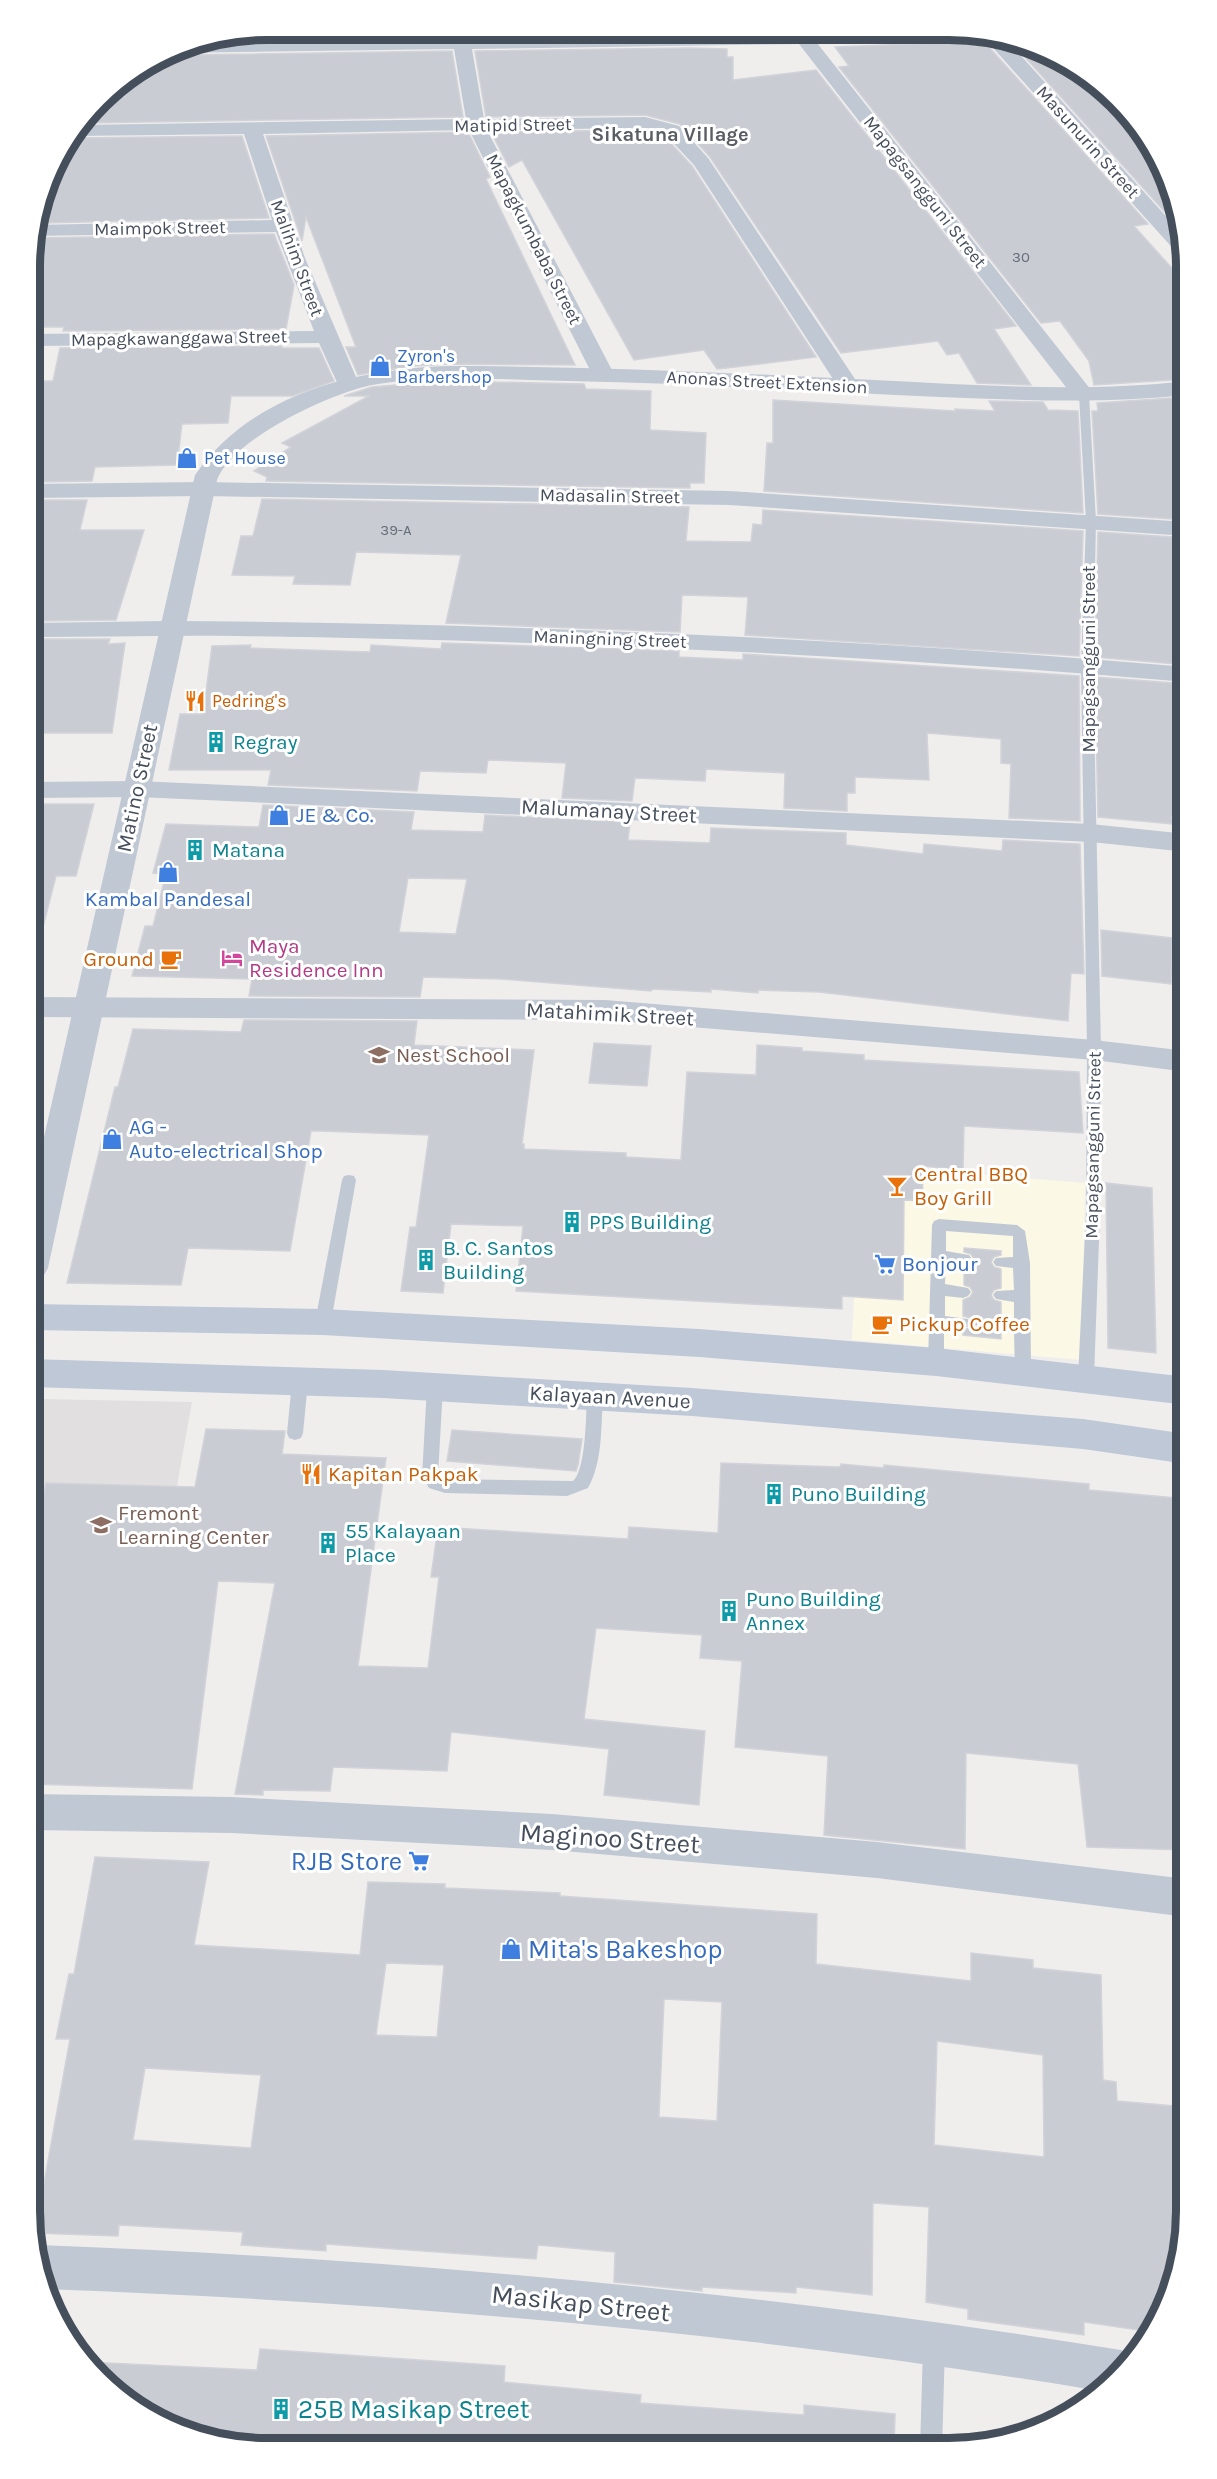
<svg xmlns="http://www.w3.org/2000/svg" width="1217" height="2479" viewBox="0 0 1217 2479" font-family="Karla,sans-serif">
  <rect width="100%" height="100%" fill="#f0eeed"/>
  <polygon fill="#fcf8e6" points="861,1165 1085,1183 1082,1360 852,1340"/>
  <polygon fill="#e1dfdf" points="41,1399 192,1402 155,1609 31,1606 31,1444"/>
  <g fill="#c9ccd3" stroke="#d1d3d9" stroke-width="1.5" fill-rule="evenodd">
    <polygon points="268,30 441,31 441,37 215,41"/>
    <polygon points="481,31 672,33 473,37"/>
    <polygon points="937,43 973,43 974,46 988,46 1148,224 1134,226 1187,285 1187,379 1094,385 1089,361 1060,321 1041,323 839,67 849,66 835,47"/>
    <polygon points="1025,44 1054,54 1106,89 1138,126 1131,127 1155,151 1174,192 1179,220 1173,221 1014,45"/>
    <polygon points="688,48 727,49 727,57 733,57 733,80 816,70 1016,326 994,329 1031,385 977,383 959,353 947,355 938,341 841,353 710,157 680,124 645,115 486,117 475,51"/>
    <polygon points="452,51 463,117 85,123 104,97 125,97 133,76 160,59 184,59 184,55"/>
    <polygon points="644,130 664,136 692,166 816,357 727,368 717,369 704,350 634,360 522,160 509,167 491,132"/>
    <polygon points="468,132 490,177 486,179 575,365 448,364 412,366 358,375 346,347 356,347 306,217 302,241 266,136"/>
    <polygon points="242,136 269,218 40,223 41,219 38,219 51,173 59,157 74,138"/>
    <polygon points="274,234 294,285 286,329 63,331 64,327 32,327 32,244 34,238"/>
    <polygon points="282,346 282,348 319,348 334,381 292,396 231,396 228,423 182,424 177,465 95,467 92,481 32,482 32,381 53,381 60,348"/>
    <polygon points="445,381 584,384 586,389 651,391 650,430 706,433 704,483 690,483 690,488 266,481 267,477 254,471 291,447 282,443 369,396 344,396 372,387"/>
    <polygon points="1187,397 1187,520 1098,514 1092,411 1098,411 1097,403"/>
    <polygon points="773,400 955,411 955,409 995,411 989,401 1043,402 1048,410 1078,411 1083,513 764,491 767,443 773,443"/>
    <polygon points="262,499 689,507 686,541 751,542 753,524 762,525 763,510 1083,531 1079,656 745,635 748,597 682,595 680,632 446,623 461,555 356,552 350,585 293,584 295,576 232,575 241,536 253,536"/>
    <polygon points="32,500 87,500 80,530 144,530 116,620 32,621"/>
    <polygon points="1098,532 1187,538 1187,665 1095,657"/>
    <polygon points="32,639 110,639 108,644 125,643 112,733 32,733"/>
    <polygon points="442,643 679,651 679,657 743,660 743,654 1079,676 1080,821 1009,818 1011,764 1001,763 1001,739 927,733 929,780 855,777 855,793 847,793 847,811 784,808 785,773 706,769 705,781 635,778 632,801 562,798 566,763 488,760 486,773 420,771 417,791 268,785 271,770 169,770 180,714 203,714 212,646 251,645 250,648 370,652 371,645 441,649"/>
    <polygon points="1095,677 1187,684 1187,817 1171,816 1172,824 1098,817"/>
    <polygon points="31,804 94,804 76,876 56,876 41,935 31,934"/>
    <path d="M 263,805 L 414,812 L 411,830 L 483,832 L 485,815 L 630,822 L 628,840 L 710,843 L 711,828 L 846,833 L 846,845 L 923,854 L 924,844 L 1002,851 L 1003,840 L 1080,844 L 1084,974 L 1071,973 L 1068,1021 L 819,992 L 758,990 L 758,993 L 711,989 L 711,992 L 652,989 L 651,991 L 502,979 L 423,977 L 420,997 L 249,996 L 252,979 L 132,976 L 145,926 L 153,926 L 166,874 L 153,873 L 166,824 L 259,827 ZM 408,878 L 467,879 L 456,934 L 399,932 Z"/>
    <polygon points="1101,930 1172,938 1171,984 1102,976"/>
    <polygon points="244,1020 417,1021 414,1045 534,1050 522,1144 524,1144 524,1149 626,1153 626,1157 681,1160 687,1072 756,1075 757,1045 802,1048 802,1051 864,1055 864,1060 1079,1072 1083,1133 964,1126 963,1170 922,1166 923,1201 904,1200 903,1300 842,1296 842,1309 516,1291 523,1226 451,1224 443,1293 401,1291 410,1227 416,1227 429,1135 320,1131 311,1131 290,1251 188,1248 181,1285 67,1283 115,1087 118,1087 133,1029 241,1032"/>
    <polygon points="594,1043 651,1046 647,1086 589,1083"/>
    <polygon points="1106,1183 1152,1188 1156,1353 1108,1348"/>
    <polygon points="964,1248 1001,1251 1001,1255 994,1257 991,1262 994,1267 1001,1269 1001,1288 994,1290 991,1295 994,1300 1001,1302 1001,1319 994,1321 991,1326 994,1331 1001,1333 1001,1339 963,1335 963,1329 970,1328 973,1323 970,1318 963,1316 963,1300 970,1297 973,1292 970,1287 964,1285 964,1265 971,1264 974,1259 971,1254 964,1252"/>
    <polygon points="206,1429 285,1431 282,1454 386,1458 358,1666 428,1668 439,1577 431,1577 438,1527 628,1539 629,1527 718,1533 721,1463 840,1467 841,1464 884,1468 884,1465 1089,1484 1089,1490 1187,1499 1187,1850 1087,1847 1078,1764 966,1753 965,1849 824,1835 828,1756 735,1747 742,1661 700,1658 702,1635 596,1628 584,1719 705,1731 699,1805 604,1795 609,1749 451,1732 447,1771 333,1767 330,1791 263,1790 263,1795 235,1794 275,1583 218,1581 192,1789 30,1784 31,1550 46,1483 195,1487"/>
    <polygon points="452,1430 582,1439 578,1465 576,1471 447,1461"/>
    <path d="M 95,1857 L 209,1862 L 194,1945 L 360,1955 L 368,1882 L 445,1884 L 445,1888 L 560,1893 L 560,1896 L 817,1914 L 816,1964 L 971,1981 L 971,1953 L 1033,1960 L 1033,1968 L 1101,1975 L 1103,2080 L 1116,2082 L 1117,2101 L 1186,2107 L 1186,2227 L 1169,2302 L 1152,2332 L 1084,2322 L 1084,2335 L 968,2319 L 968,2309 L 926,2302 L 929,2207 L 873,2203 L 872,2295 L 796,2287 L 796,2293 L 702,2287 L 702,2291 L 614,2282 L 615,2252 L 538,2245 L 536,2259 L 326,2244 L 326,2251 L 241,2245 L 243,2232 L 119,2225 L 118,2236 L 35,2233 L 70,2039 L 56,2039 L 69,1974 L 74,1974 ZM 386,1963 L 444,1965 L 437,2037 L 376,2035 ZM 664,1999 L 722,2002 L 717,2121 L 659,2117 ZM 937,2041 L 1043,2055 L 1044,2157 L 934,2145 ZM 145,2068 L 261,2075 L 251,2148 L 133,2140 Z"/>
    <polygon points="260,2349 505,2366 504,2382 641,2395 640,2403 804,2415 804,2405 895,2414 894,2449 236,2447 163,2425 111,2390 87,2362 257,2370"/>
  </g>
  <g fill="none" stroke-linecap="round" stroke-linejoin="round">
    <g fill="#c0c8d3" fill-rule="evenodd">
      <polygon points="1084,392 1089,395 1096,521 1093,666 1101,1050 1100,1213 1094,1378 1092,1382 1086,1384 1080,1382 1078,1378 1086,1213 1087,1050 1081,666 1086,521 1079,395"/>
      <polygon points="349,1175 354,1176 356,1180 331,1322 328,1326 318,1326 315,1322 342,1180 344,1176"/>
      <polygon points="939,1219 1017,1225 1025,1231 1030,1263 1031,1373 1029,1377 1023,1379 1017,1377 1015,1373 1014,1333 996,1330 993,1326 996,1322 1014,1321 1014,1302 996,1299 993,1295 996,1291 1014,1290 1013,1268 996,1266 993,1262 996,1258 1013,1257 1013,1236 946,1231 946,1251 969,1255 972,1259 969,1263 946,1263 945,1284 968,1288 971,1292 968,1296 963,1298 945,1296 945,1316 968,1319 971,1323 968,1327 944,1328 944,1362 942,1366 936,1368 930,1366 928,1362 932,1225 934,1221"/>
      <polygon points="300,1376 306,1377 308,1382 303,1433 301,1438 295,1440 289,1438 287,1433 292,1382 294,1377"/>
      <path d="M 435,1381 L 441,1382 L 443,1387 L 438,1475 L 445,1479 L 573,1481 C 586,1470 586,1414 587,1396 L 589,1391 L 595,1390 L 601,1391 L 603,1396 C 601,1425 603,1462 588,1488 L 567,1496 L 445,1493 L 429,1488 L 422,1476 L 427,1387 L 429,1382 Z"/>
      <polygon points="934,2336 942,2339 945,2347 942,2449 920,2449 923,2347 926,2339"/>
    </g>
    <g fill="#c0c8d3" fill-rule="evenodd">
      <polygon points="453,31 471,31 471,39 795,33 995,35 1005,38 1182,234 1185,255 1177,253 986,40 817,43 1095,395 1092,400 1084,401 1076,400 799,44 472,49 484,119 645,117 679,126 708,158 855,379 857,387 854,392 846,393 838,392 833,379 694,165 665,134 644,128 487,130 614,374 611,379 603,380 595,379 592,374 469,130 263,134 305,258 359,384 356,389 348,390 340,389 319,343 32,346 32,334 314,331 276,232 32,236 36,225 272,220 244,134 75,136 83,125 466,119 454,49 169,53 177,48 200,43 453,39"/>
      <polygon points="203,482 729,491 1187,522 1187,536 729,505 203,496 32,498 32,484"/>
      <path d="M 166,621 C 506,623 848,638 1187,667 L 1187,682 C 871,655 552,640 235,636 C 167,635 99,637 32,637 L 32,623 Z"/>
      <polygon points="137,781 1091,824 1187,834 1187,852 1091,842 228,801 137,797 31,798 31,782"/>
      <polygon points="31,997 605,1000 1094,1040 1187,1051 1187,1072 1094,1060 605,1020 31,1017"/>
      <polygon points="30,1794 231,1797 552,1814 877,1842 1187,1879 1187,1917 877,1878 552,1850 231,1833 30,1830"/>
      <path d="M 39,2245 C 402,2259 763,2292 1121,2350 L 1137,2357 L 1100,2391 C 751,2333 397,2302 43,2289 L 36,2247 Z"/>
    </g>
    <path fill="#c0c8d3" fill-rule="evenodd" d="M 448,366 C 590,366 732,373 874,380 C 978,385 1083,393 1187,381 L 1187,395 C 1105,404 1023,400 940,397 C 816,392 692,383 568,381 C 503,380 436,374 372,385 C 331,393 232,439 217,480 L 48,1268 L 43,1277 L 31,1281 L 31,1194 L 195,475 C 251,394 355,369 448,366 Z"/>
    <g fill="#bfc8d7" fill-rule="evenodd">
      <polygon points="31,1304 323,1309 699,1329 936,1348 1187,1377 1187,1405 936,1376 699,1357 323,1335 31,1330"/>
      <polygon points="31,1359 383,1370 692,1388 1083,1419 1187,1434 1187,1464 1083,1449 692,1416 383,1398 31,1387"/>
    </g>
  </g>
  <defs>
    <symbol id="shop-bare" viewBox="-9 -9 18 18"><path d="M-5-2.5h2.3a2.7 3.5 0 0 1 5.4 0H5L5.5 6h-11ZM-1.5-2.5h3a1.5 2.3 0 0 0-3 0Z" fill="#3f7fe0" stroke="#fff" stroke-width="2.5" paint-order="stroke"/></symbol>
    <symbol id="restaurant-bare" viewBox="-9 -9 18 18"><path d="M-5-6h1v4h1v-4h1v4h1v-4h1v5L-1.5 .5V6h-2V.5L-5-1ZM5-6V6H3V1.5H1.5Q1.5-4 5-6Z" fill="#e8710a" stroke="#fff" stroke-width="2.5" paint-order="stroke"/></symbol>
    <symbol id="building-bare" viewBox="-9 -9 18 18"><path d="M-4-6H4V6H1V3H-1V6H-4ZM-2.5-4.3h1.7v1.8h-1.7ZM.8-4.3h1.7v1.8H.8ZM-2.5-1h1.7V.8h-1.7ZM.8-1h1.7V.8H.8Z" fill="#0f9aa8" stroke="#fff" stroke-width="2.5" paint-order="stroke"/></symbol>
    <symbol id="hotel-bare" viewBox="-9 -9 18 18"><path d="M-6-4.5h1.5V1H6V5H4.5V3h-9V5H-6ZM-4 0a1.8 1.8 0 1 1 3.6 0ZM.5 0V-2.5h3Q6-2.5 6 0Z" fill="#d1479c" stroke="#fff" stroke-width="2.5" paint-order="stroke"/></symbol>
    <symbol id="cafe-bare" viewBox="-9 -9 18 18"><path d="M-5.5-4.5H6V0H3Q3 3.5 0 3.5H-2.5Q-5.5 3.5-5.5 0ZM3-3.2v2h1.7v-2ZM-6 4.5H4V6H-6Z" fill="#e8710a" stroke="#fff" stroke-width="2.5" paint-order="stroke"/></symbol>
    <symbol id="school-bare" viewBox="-9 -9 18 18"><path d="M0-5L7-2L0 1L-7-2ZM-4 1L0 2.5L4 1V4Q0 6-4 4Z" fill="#8d6e63" stroke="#fff" stroke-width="2.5" paint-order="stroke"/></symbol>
    <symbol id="bar-bare" viewBox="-9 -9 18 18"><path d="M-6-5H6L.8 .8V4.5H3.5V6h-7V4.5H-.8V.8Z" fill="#e8710a" stroke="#fff" stroke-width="2.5" paint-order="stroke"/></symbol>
    <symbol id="supermarket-bare" viewBox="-9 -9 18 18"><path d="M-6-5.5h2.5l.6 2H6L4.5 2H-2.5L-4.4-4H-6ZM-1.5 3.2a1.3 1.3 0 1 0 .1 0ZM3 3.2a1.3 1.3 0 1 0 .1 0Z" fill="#3f7fe0" stroke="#fff" stroke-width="2.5" paint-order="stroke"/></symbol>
  </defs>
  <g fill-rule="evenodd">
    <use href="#shop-bare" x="365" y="351" width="30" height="30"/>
    <use href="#shop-bare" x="172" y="443" width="30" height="30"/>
    <use href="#restaurant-bare" x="180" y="686" width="30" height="30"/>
    <use href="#building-bare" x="201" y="727" width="30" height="30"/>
    <use href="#shop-bare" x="264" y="800" width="30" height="30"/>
    <use href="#building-bare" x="180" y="835" width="30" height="30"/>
    <use href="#shop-bare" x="153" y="857" width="30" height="30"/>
    <use href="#hotel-bare" x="217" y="943" width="30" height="30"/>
    <use href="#cafe-bare" x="156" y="944" width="30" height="30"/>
    <use href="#school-bare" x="364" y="1040" width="30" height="30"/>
    <use href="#shop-bare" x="97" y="1124" width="30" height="30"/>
    <use href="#bar-bare" x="882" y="1171" width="30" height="30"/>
    <use href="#building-bare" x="557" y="1207" width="30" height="30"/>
    <use href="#building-bare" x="411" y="1245" width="30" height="30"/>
    <use href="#supermarket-bare" x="870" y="1249" width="30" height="30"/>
    <use href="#cafe-bare" x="867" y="1309" width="30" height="30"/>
    <use href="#restaurant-bare" x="296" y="1459" width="30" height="30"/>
    <use href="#building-bare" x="759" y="1479" width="30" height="30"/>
    <use href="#school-bare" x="86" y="1510" width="30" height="30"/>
    <use href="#building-bare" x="313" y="1528" width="30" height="30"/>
    <use href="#building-bare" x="714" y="1596" width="30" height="30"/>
    <use href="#supermarket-bare" x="404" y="1846" width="30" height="30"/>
    <use href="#shop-bare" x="496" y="1934" width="30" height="30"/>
    <use href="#building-bare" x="266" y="2394" width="30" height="30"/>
  </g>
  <g text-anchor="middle" stroke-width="6" stroke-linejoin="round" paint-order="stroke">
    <g font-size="15" fill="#666e79">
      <text x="1021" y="262">30</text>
      <text x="396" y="535">39-A</text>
    </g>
    <g font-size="18" fill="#454e5b" stroke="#fff">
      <text transform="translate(513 125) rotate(-1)" y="6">Matipid Street</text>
      <text transform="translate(1088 142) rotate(48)" y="6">Masunurin Street</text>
      <text transform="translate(925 192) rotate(52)" y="6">Mapagsangguni Street</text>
      <text transform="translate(160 228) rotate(-1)" y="6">Maimpok Street</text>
      <text transform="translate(534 239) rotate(63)" y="6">Mapagkumbaba Street</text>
      <text transform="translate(297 258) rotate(70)" y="6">Malihim Street</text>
      <text transform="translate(179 338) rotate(-1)" y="6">Mapagkawanggawa Street</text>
      <text transform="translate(767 382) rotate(3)" y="6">Anonas Street Extension</text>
      <text transform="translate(610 496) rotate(1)" y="6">Madasalin Street</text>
      <text transform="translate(610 639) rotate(2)" y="6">Maningning Street</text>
      <text transform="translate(1089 659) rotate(-90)" y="6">Mapagsangguni Street</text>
      <text transform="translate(1093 1145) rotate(-89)" y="6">Mapagsangguni Street</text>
    </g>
    <g font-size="18" fill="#366cbe" stroke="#fff" text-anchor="start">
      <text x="397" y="362">Zyron's<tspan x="397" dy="21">Barbershop</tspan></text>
      <text x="204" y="464">Pet House</text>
    </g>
    <g font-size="18" fill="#c56008" stroke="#fff" text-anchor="start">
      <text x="212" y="707">Pedring's</text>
    </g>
    <g font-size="20" font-weight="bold" fill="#5a5d63" stroke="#fff">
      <text x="670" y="141">Sikatuna Village</text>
    </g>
    <g font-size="21" fill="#0d838f" stroke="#fff" text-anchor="start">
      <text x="233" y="749">Regray</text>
      <text x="212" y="857">Matana</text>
      <text x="589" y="1229">PPS Building</text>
      <text x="443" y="1255">B. C. Santos<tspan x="443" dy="24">Building</tspan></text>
      <text x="791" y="1501">Puno Building</text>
      <text x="345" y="1538">55 Kalayaan<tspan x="345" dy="24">Place</tspan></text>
      <text x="746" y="1606">Puno Building<tspan x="746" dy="24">Annex</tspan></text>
    </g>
    <g font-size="21" fill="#454e5b" stroke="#fff">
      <text transform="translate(137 788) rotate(-78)" y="7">Matino Street</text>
      <text transform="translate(609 811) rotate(3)" y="7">Malumanay Street</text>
      <text transform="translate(610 1014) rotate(3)" y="7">Matahimik Street</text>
      <text transform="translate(610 1397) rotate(3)" y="7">Kalayaan Avenue</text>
    </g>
    <g font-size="21" fill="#366cbe" stroke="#fff" text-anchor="start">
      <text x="296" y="822">JE &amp; Co.</text>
      <text x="168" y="906" text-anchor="middle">Kambal Pandesal</text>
      <text x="129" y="1134">AG -<tspan x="129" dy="24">Auto-electrical Shop</tspan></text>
      <text x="902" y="1271">Bonjour</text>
    </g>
    <g font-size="21" fill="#b23c85" stroke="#fff" text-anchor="start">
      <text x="249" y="953">Maya<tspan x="249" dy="24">Residence Inn</tspan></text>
    </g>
    <g font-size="21" fill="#c56008" stroke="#fff" text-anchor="start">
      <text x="154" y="966" text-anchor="end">Ground</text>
      <text x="914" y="1181">Central BBQ<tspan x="914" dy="24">Boy Grill</tspan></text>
      <text x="899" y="1331">Pickup Coffee</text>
      <text x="328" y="1481">Kapitan Pakpak</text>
    </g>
    <g font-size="21" fill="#785e54" stroke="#fff" text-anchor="start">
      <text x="396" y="1062">Nest School</text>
      <text x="118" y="1520">Fremont<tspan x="118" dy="24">Learning Center</tspan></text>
    </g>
    <g font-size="26" fill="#454e5b" stroke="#fff">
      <text transform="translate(610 1838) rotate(4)" y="9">Maginoo Street</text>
      <text transform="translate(581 2303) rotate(6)" y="9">Masikap Street</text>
    </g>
    <g font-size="26" fill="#366cbe" stroke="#fff" text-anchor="end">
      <text x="402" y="1870">RJB Store</text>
      <text x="528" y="1958" text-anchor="start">Mita's Bakeshop</text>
    </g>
    <g font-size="26" fill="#0d838f" stroke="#fff" text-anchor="start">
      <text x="298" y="2418">25B Masikap Street</text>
    </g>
  </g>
  <path d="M0 0H1217V2479H0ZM267 40H949A227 227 0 0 1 1176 267V2211A227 227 0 0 1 949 2438H267A227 227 0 0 1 40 2211V267A227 227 0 0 1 267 40Z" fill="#fff" fill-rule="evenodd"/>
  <path fill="none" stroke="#454e5b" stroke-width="8" d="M267 40H949A227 227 0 0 1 1176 267V2211A227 227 0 0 1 949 2438H267A227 227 0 0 1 40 2211V267A227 227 0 0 1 267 40Z"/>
</svg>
